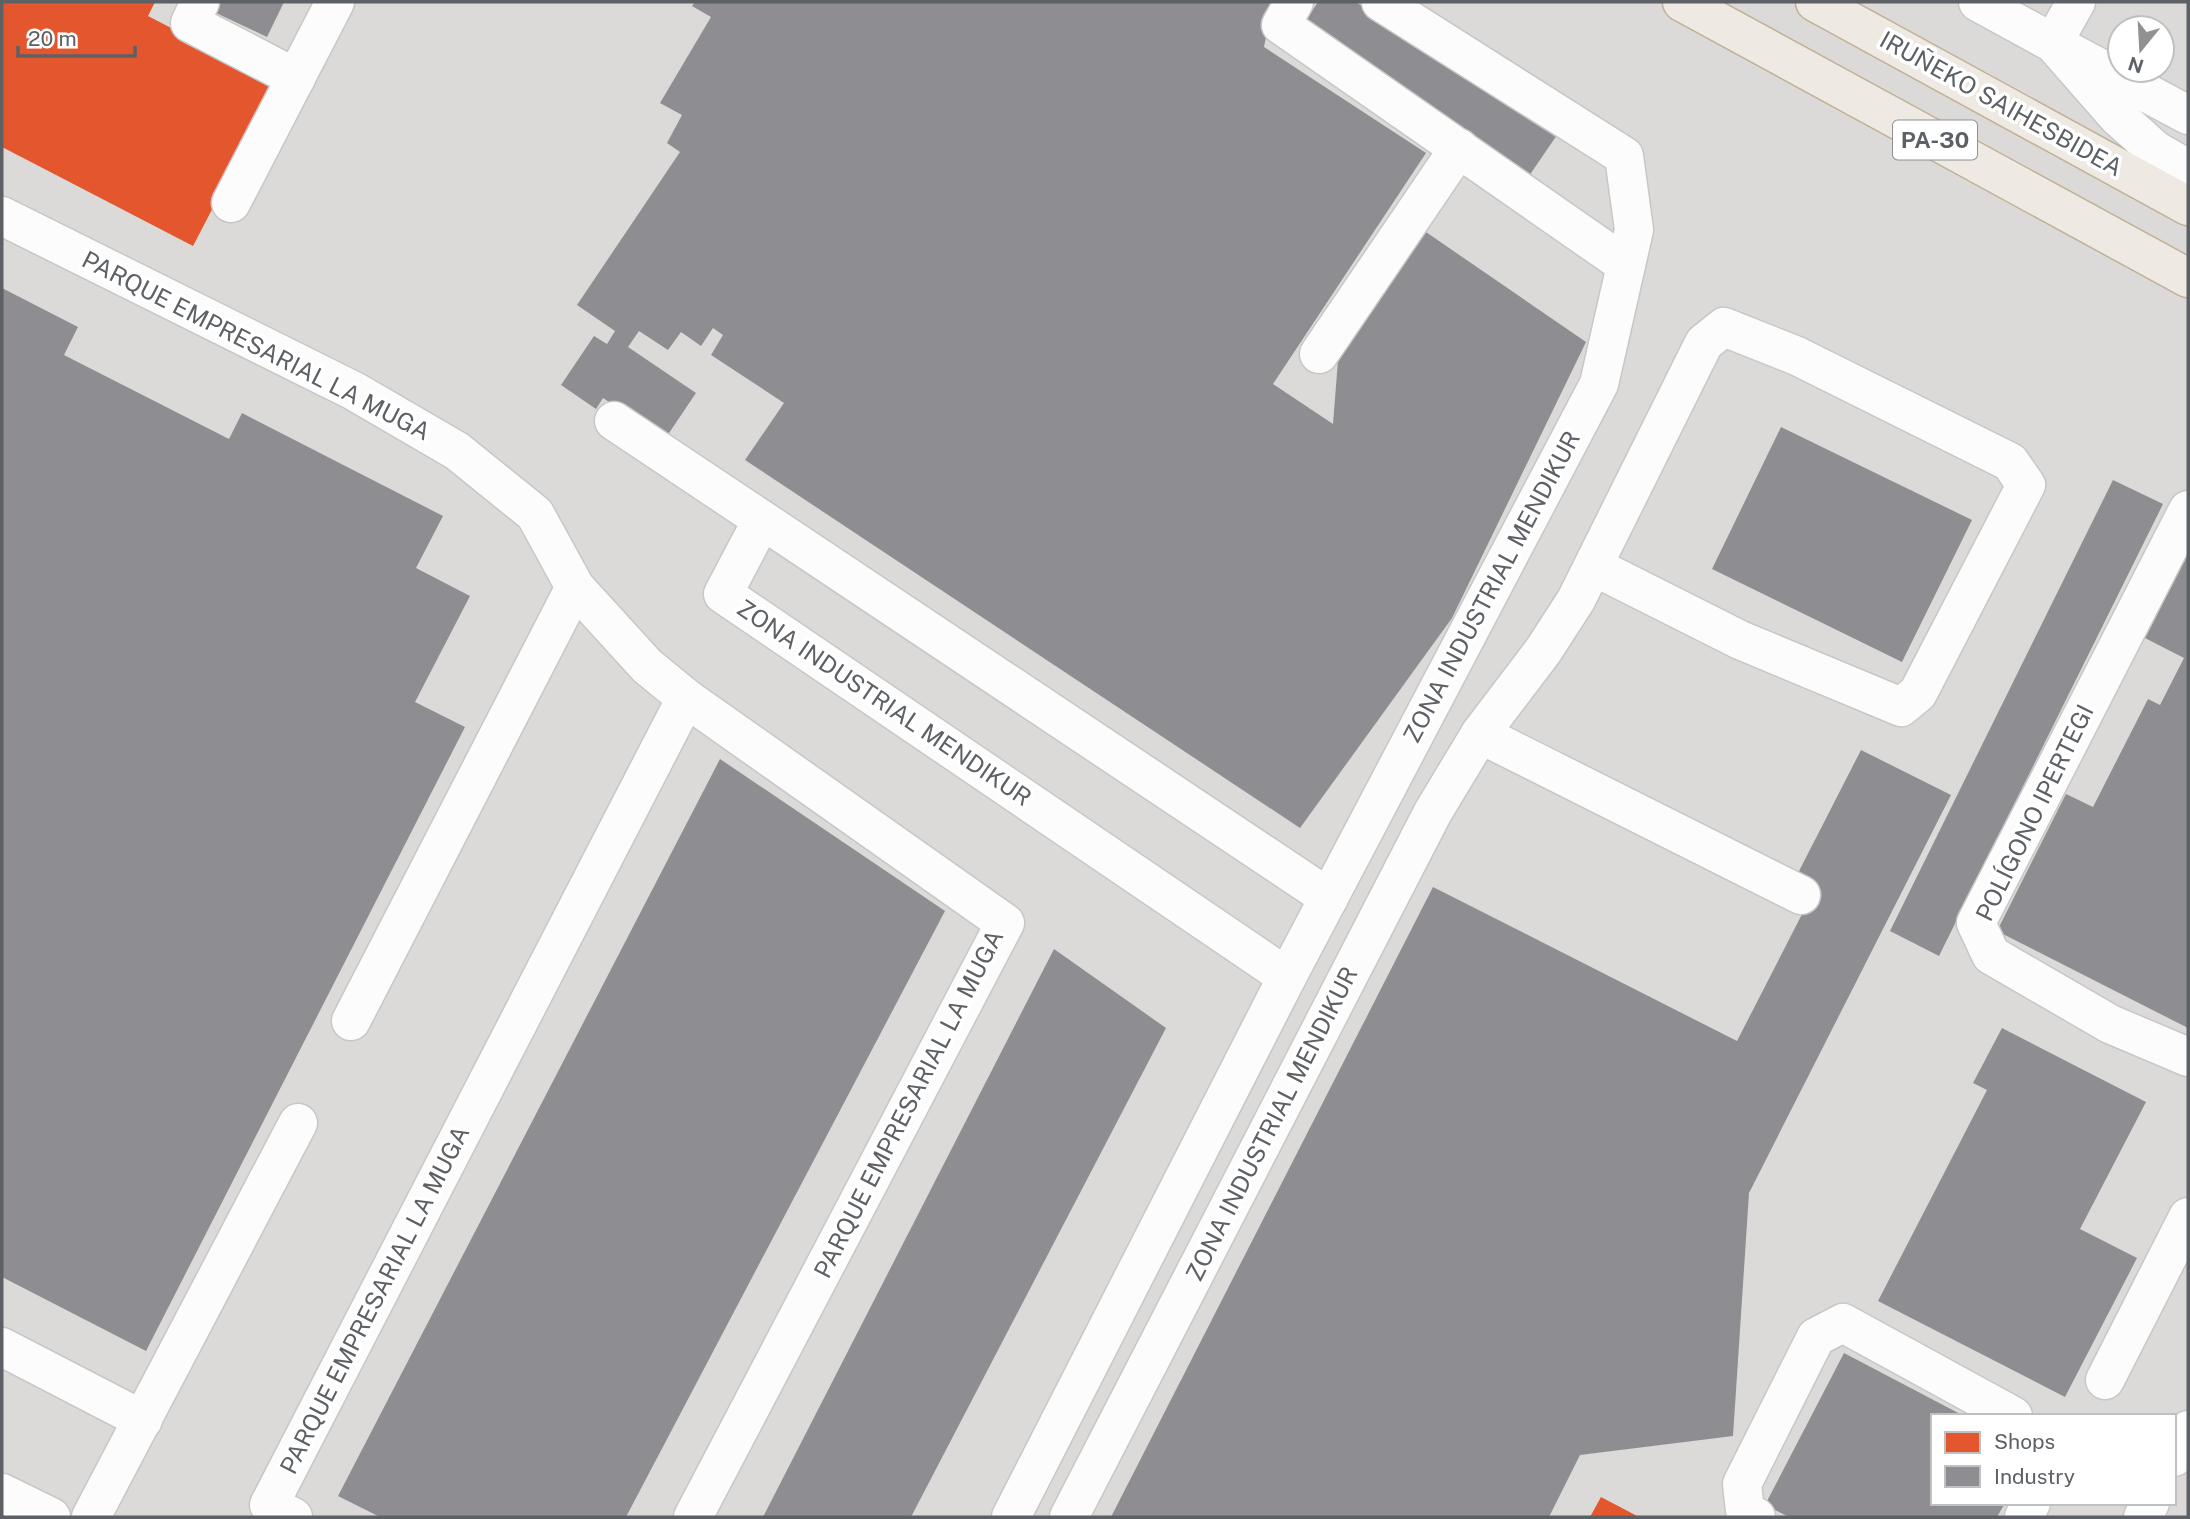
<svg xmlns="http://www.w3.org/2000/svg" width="2190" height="1519" viewBox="0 0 2190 1519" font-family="'Public Sans',sans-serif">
  <rect width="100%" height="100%" fill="#eceae8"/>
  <path fill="#dcdad8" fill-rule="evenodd" d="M 2,2 L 2188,2 L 2188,1517 L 50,1517 L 2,1492 ZM 2120,28 L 2162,28 L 2162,70 L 2120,70 ZM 1933,1416 L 2174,1416 L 2174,1503 L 1933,1503 Z"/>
  <g fill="#e4572e">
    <polygon points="2,2 155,2 148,16 278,83 193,246 2,147"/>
    <polygon points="1601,1497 1639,1517 1590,1517"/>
  </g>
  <g fill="#8d8d92">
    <polygon points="219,2 284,2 267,37 214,12"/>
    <polygon points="695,2 1273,2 1264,47 1426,153 1273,384 1333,424 1338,360 1423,230 1586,342 1452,618 1300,828 745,460 784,403 711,355 723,335 713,328 701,346 681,332 668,350 639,331 628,347 696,393 665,439 603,398 596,409 561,385 594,336 607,344 615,331 577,305 680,152 667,143 682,115 660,103 711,17 692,6"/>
    <polygon points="1318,2 1356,2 1557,135 1529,176 1302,26"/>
    <polygon points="2,288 78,327 64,355 229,439 242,413 443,516 416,568 470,596 415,702 465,727 146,1351 2,1277"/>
    <polygon points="1781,427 1972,520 1902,662 1712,569"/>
    <polygon points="2113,480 2163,504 1939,956 1890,931"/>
    <polygon points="2188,552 2188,1028 1997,931 2066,794 2093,807 2148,699 2160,705 2184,658 2145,638"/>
    <polygon points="1861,750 1951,795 1749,1193 1733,1436 1580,1455 1549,1517 1111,1517 1433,887 1737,1041 1817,885 1797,875"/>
    <polygon points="720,759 945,911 626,1517 380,1517 338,1496"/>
    <polygon points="1054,949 1166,1028 911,1517 763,1517"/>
    <polygon points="2002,1028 2146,1102 2080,1229 2137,1258 2065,1397 1878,1301 1987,1090 1973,1083"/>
    <polygon points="1844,1353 1964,1416 1933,1416 1933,1503 2005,1503 1997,1517 1789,1517 1765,1505"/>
  </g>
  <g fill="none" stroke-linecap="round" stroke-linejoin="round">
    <defs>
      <g id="minor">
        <polyline points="200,2 190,23 296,78"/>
        <polyline points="1294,2 1281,25 1626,265"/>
        <polyline points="1978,2 2053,43 2117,116 2155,150 2188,169"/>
        <polyline points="2076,2 2053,43 2188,115"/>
        <polyline points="231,203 335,2"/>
        <polyline points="2,216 354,391 457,451 535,514 575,587 647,666 686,698 1005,923 693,1517"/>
        <polyline points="1319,354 1459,148"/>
        <polyline points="614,421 1329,898"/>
        <polyline points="2188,510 1976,923 1991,955 2110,1024 2188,1057"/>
        <polyline points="762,520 723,594 1287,977"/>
        <polyline points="1480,734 1801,895"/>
        <polyline points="351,1021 575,587"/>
        <polyline points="2,1347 143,1420"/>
        <polyline points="2105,1380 2188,1217"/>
        <polyline points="2174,1457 2188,1430"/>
        <polyline points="2,1493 51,1517"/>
        <polyline points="91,1517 298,1123"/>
        <polyline points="293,1517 269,1505 686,698"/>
        <polyline points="1011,1517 1287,977 1599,384 1634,230 1624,156 1381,2"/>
        <polyline points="1069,1517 1433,812 1480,734 1543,651 1576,600 1704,343 1724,327 1797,356 2010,462 2026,485 1918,693 1901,707 1740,640 1593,566"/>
        <polyline points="1756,1517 1745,1511 1742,1484 1816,1337 1843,1323 2013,1416"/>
        <polyline points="2024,1517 2031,1503"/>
        <polyline points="2143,1517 2150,1503"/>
      </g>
      <g id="highway">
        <polyline points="1682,2 2188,278"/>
        <polyline points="1815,2 2188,206"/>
      </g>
    </defs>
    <use href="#minor" stroke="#c7c7c7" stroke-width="41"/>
    <use href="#highway" stroke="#c1b098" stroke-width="41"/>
    <use href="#minor" stroke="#fcfcfc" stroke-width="38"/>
    <use href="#highway" stroke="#eee9e2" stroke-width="38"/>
  </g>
  <g text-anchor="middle" stroke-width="7" stroke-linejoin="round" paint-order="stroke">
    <rect fill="#fff" stroke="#8e9093" stroke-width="2" x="1893" y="120.5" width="84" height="39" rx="5"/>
    <g font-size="23" font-weight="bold" fill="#5d6165">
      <text x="1935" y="148">PA-30</text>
    </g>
    <g font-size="24" fill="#5d6165" stroke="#fff">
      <text transform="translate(2001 104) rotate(29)" y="8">IRUÑEKO SAIHESBIDEA</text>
      <text transform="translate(256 346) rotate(27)" y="8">PARQUE EMPRESARIAL LA MUGA</text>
      <text transform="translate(1492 587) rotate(-62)" y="8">ZONA INDUSTRIAL MENDIKUR</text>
      <text transform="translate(884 703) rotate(34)" y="8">ZONA INDUSTRIAL MENDIKUR</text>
      <text transform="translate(2035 813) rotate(-64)" y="8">POLÍGONO IPERTEGI</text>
      <text transform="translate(909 1104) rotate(-63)" y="8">PARQUE EMPRESARIAL LA MUGA</text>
      <text transform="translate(1272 1124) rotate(-63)" y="8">ZONA INDUSTRIAL MENDIKUR</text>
      <text transform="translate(375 1300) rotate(-63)" y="8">PARQUE EMPRESARIAL LA MUGA</text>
    </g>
  </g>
  <rect width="2190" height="1519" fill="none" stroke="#5d6165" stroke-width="7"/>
  <rect x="1931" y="1414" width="245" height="91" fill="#ffffff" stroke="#bec0c1" stroke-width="2"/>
  <rect x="1945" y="1432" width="35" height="21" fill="#e4572e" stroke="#bec0c1" stroke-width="2"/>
  <text x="1994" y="1449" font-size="21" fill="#5d6165">Shops</text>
  <rect x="1945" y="1466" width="35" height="21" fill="#8d8d92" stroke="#bec0c1" stroke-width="2"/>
  <text x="1994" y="1484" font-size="21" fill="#5d6165">Industry</text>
  <g transform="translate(2141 49) rotate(198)"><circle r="33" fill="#ffffff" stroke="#bec0c1" stroke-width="2"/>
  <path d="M0-5L12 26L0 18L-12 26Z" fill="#8f9193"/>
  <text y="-10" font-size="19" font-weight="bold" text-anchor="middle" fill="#5d6165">N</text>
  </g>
  <path d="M18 46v10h117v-10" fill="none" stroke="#5d6165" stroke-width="3.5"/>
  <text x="28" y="46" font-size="21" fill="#5d6165" stroke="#ffffff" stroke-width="5" paint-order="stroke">20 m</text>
</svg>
